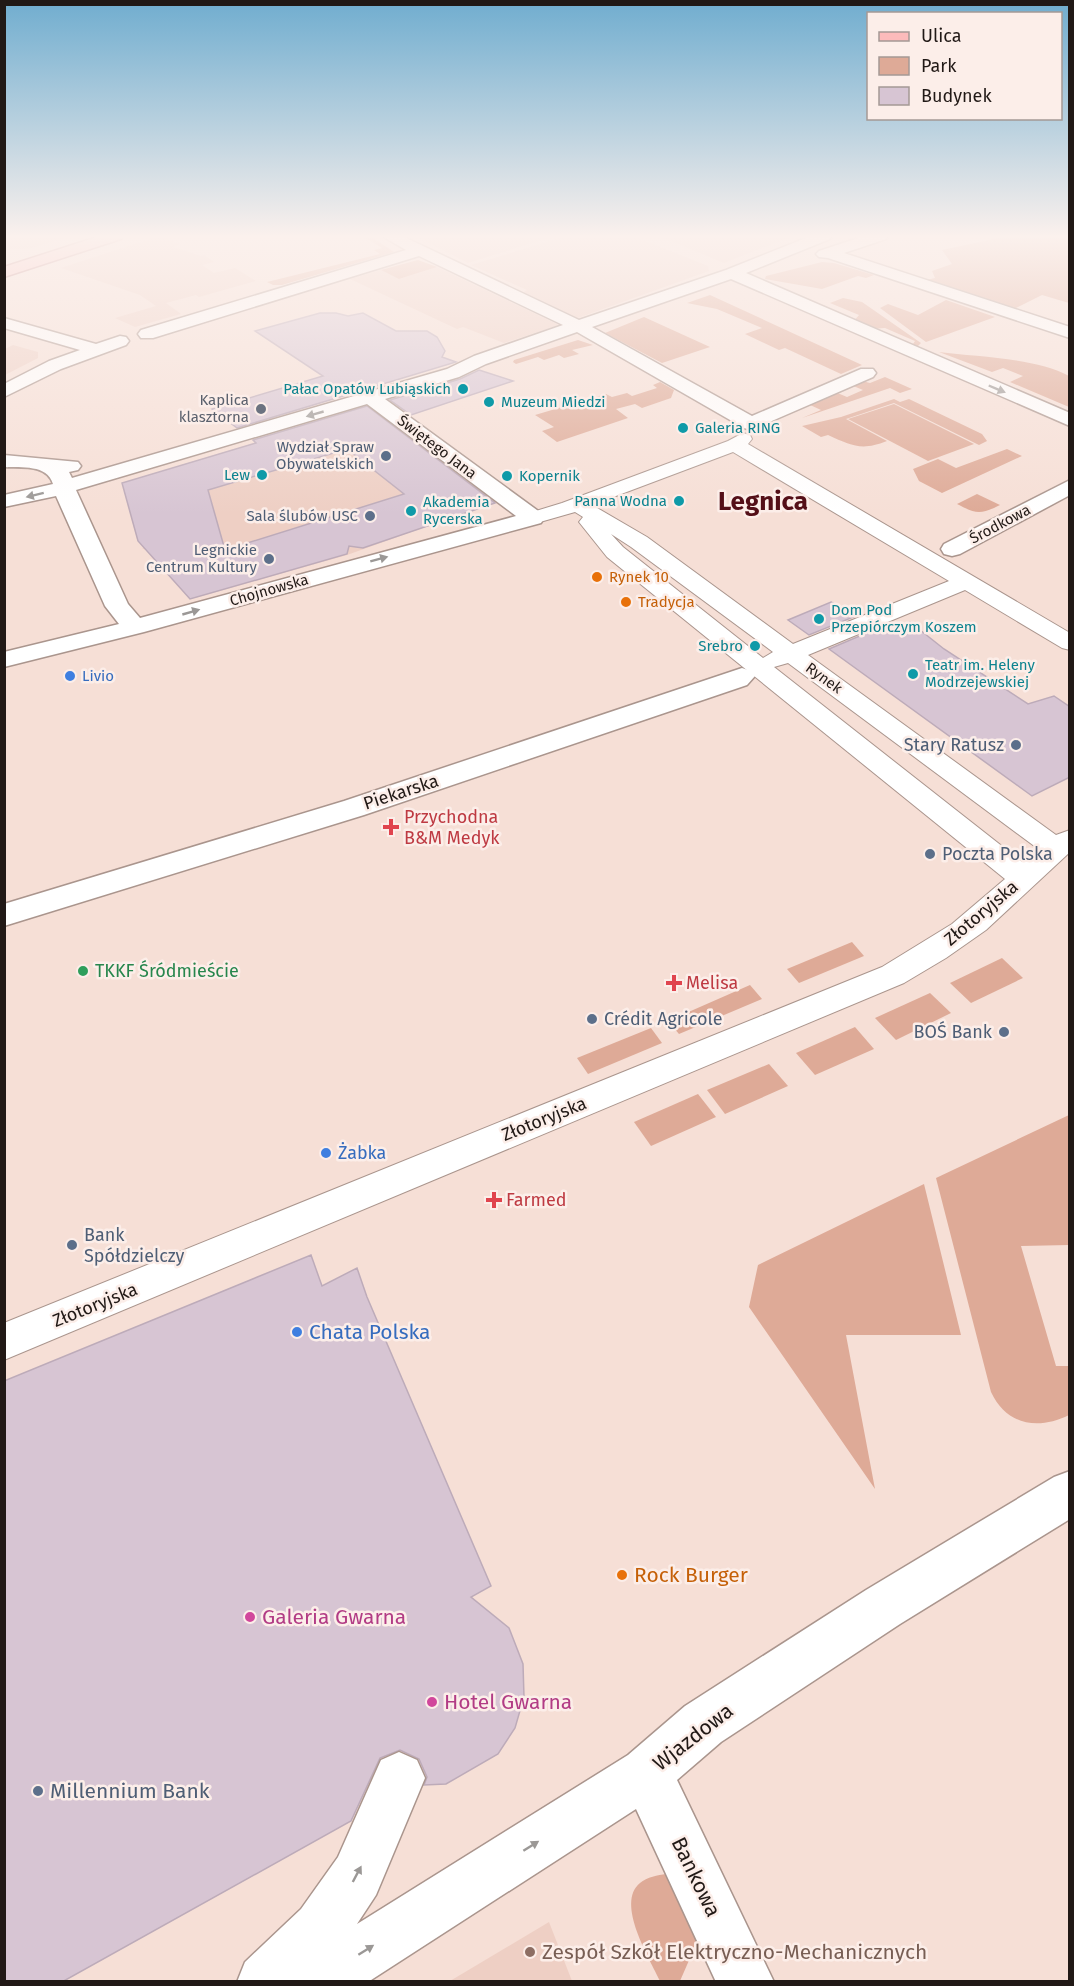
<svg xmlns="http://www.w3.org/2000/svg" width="1074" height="1986" viewBox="0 0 1074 1986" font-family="'Fira Sans',sans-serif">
  <rect width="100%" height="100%" fill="#f6dfd6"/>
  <g fill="#eecfc4">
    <polygon points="5,236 71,236 32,248 5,250"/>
    <polygon points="159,236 180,244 173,247 201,256 204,255 214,262 202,265 214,273 235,268 256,281 199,297 196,295 166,303 181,314 135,327 115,318 156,306 140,295 61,268"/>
    <polygon points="410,236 555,236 468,263 419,238"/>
    <polygon points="566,236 633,236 708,266 709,271 575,319 522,293 527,290 471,265"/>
    <polygon points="659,236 793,236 724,263"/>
    <polygon points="437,267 559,325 504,343 463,327 457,329 350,279 381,270 400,279"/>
    <polygon points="13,345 38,352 38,358 5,375 5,349"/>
    <polygon points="321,423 420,445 498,501 347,555 195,598 189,597 146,550 142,548 178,537 178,533 137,539 122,483"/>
    <polygon points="549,1922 572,1981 450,1981"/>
  </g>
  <g fill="#deaa97">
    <polygon points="362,236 370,236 394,252 282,285 273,285 267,282 380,254 374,250 382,248"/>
    <polygon points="1007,236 1069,236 1069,303 1042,295 1012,310 922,281 935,278 932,271 952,264 942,250"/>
    <polygon points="418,260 437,267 399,279 381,270"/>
    <polygon points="822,262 834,263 874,275 866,278 858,276 822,289 765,279 766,276"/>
    <polygon points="710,295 862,365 841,374 785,348 779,350 745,334 762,328 717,309 687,303"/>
    <polygon points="843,298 862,302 921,343 917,347 922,350 911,347 915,341 885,328 870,329 853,322 859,315 830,303"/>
    <polygon points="946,300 995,317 926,342 880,308 888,304 918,315"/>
    <polygon points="644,317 710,347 662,363 605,333"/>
    <polygon points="578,340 593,345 572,350 579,354 564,358 559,355 544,360 538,357 516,364 513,362 514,360"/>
    <path d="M 939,352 C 978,357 1037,358 1069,376 L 1069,407 L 1010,382 L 1023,376 L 1003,368 L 992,372 Z"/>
    <polygon points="885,377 912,389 900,393 890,388 802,418 821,410 808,404 835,392 847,397 863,390 851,385 862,381 870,383"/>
    <polygon points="660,382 674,390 671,398 642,408 635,404 616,409 628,418 557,442 542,431 554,427 535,415 606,394 612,397 627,393 632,396 657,388 653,385"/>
    <path d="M 894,399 L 900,402 L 909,399 L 982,434 L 987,441 L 979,445 L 894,403 L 846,419 L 887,441 C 862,451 852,446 828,435 L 821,437 L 802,426 L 841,417 Z"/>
    <polygon points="894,404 974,444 928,461 848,419"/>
    <polygon points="1007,449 1022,456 942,493 919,481 913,469 938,459 956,468"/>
    <path d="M 977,494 L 1000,505 C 980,515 976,514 957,504 Z"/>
    <polygon points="852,942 864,956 799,983 787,969"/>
    <polygon points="1002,958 1023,978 971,1003 950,983"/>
    <polygon points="750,985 762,999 679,1034 668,1021"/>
    <polygon points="930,993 951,1013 896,1040 875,1018"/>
    <polygon points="855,1027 874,1049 815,1075 796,1053"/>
    <polygon points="651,1028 662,1043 588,1074 577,1058"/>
    <polygon points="769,1064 788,1086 725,1114 707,1090"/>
    <polygon points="698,1094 716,1117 651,1146 634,1122"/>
    <path d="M 1069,1115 L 1069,1245 L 1021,1246 L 1056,1366 L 1069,1366 L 1069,1415 C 1039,1430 1007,1426 991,1392 L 936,1178 Z"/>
    <polygon points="924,1184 961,1335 846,1335 875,1489 749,1307 758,1265"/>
    <path d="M 666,1874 L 704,1926 L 680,1981 L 660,1981 C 650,1959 615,1903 640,1883 C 647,1877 658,1875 666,1874 Z"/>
  </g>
  <g fill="#d7c5d3" stroke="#bdabb9" stroke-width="1.5" fill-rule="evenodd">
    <polygon points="320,313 336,313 348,316 363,313 396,331 427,331 437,337 445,351 442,357 456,362 237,428 212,409 323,376 255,331"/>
    <polygon points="479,370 513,381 411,415 390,400 460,379"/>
    <path d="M 367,406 L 495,503 L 363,548 L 349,546 L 347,554 L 190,599 L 138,541 L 122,483 L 256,443 L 253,440 ZM 347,449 L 404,494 L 225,550 L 208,490 Z"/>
    <polygon points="831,602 856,616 809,635 788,620"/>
    <polygon points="910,622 944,649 1028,704 1054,696 1070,707 1070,777 1032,796 829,649 883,626 891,630"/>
    <polygon points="311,1255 322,1286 357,1268 367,1297 491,1586 471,1597 509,1628 523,1664 524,1697 515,1728 498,1754 446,1784 424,1785 427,1777 419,1759 400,1750 380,1758 351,1821 62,1982 4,1982 4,1381"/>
  </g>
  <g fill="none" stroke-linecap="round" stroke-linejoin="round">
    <defs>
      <path id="pedestrian" d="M 743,433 L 750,435 L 752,439 L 748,444 L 1070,633 L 1070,650 L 1062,648 L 965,590 L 808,655 L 1056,835 L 1070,830 L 1070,852 L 986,930 L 946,958 L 904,983 L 4,1360 L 4,1323 L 882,967 L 952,924 L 1005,879 L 607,557 L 579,522 L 583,517 L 575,512 L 533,524 L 526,522 L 523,518 L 526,514 L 562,503 L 728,441 ZM 733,452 L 949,581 L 793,644 L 647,537 L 592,505 ZM 611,534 L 631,547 L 773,652 L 763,658 L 623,547 ZM 788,663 L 1037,848 L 1022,862 L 774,667 Z"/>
      <g id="minor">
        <path d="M 382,236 L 402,236 L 579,320 L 726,270 L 811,236 L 832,236 L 830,239 L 746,273 L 1070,413 L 1070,426 L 731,279 L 592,327 L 752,416 L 861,369 L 873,369 L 876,373 L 873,377 L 751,430 L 744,428 L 577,332 L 486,364 L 459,377 L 385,399 L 541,513 L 544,518 L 541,523 L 144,632 L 4,667 L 4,652 L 119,624 L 105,606 L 56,496 L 4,507 L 4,495 L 53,484 C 47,464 22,468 4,467 L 4,455 L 78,462 L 81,466 L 78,470 L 69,472 L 72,478 L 447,369 L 474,356 L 563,325 L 419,256 L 153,338 L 141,338 L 138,334 L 141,330 L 406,250 ZM 367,404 L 516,516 L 140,618 L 128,604 L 76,490 Z"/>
        <polygon points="864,236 888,236 886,239 844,253 1070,327 1070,338 828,258 819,257 816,254 819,251"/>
        <polygon points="4,318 96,344 120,336 126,337 129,341 126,345 61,369 4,397 4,384 49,361 80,350 4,328"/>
        <polygon points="1070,480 1070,495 960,554 952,556 944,554 941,549 944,544"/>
        <polygon points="742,668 751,671 755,676 747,685 364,815 4,926 4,904 344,801"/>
        <polygon points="1070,1471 1070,1519 900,1624 721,1742 677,1780 774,1982 716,1982 636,1809 368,1982 237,1982 245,1962 301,1909 338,1857 381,1760 399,1752 417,1760 425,1778 376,1895 357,1924 628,1755 685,1706 866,1590 1054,1477"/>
      </g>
      <polygon id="primary" points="100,236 123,236 121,239 4,277 4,267"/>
    </defs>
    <use href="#pedestrian" stroke="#aa958d" stroke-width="2"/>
    <use href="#minor" stroke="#aa958d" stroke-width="3"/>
    <use href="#primary" stroke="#ae6464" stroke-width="3"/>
    <use href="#pedestrian" fill="#fff" fill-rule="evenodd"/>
    <use href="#minor" fill="#fff" fill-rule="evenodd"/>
    <use href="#primary" fill="#fcbbbb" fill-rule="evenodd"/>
  </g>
  <defs><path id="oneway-solid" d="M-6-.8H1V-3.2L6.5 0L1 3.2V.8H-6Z" transform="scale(1.5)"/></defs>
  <g fill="#9b9896">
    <use href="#oneway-solid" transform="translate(997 389) rotate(23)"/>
    <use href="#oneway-solid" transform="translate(315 414) rotate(164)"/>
    <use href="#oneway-solid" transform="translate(35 495) rotate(166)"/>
    <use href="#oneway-solid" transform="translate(379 559) rotate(-15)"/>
    <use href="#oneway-solid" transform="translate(191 612) rotate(-16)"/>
    <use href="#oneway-solid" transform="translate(531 1846) rotate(-32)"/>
    <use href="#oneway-solid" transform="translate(357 1874) rotate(-62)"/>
    <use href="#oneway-solid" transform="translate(366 1950) rotate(-32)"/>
  </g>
  <linearGradient id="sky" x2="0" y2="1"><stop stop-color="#70adcf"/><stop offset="0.46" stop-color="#fbf1ed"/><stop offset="1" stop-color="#fbf1ed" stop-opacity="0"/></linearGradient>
  <rect width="1074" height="514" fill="url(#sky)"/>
  <g fill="#0f9aa8" stroke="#fceee9" stroke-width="2">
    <circle cx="463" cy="389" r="6"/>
    <circle cx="489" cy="402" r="6"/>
    <circle cx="683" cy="428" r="6"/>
    <circle cx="262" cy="475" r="6"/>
    <circle cx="507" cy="476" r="6"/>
    <circle cx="679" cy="501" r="6"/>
    <circle cx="411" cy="511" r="6"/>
    <circle cx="819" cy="619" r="6"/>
    <circle cx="755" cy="646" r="6"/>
    <circle cx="913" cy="674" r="6"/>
  </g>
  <circle fill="#6b7280" stroke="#fceee9" stroke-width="2" cx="261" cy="409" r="6"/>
  <g fill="#5c6f8a" stroke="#fceee9" stroke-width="2">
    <circle cx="386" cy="456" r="6"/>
    <circle cx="370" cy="516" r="6"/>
    <circle cx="269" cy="559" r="6"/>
    <circle cx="1016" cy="745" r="6"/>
    <circle cx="930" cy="854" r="6"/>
    <circle cx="592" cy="1019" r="6"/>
    <circle cx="1004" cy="1032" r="6"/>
    <circle cx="72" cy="1245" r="6"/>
    <circle cx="38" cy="1791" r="6"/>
  </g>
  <g fill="#e8710a" stroke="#fceee9" stroke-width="2">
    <circle cx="597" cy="577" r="6"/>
    <circle cx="626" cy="602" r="6"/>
    <circle cx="622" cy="1575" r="6"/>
  </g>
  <g fill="#3f7fe0" stroke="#fceee9" stroke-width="2">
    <circle cx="70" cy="676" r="6"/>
    <circle cx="326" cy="1153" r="6"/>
    <circle cx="297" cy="1332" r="6"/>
  </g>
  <g fill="#e0444e" stroke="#fceee9" stroke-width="2">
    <path d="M388 818h6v6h6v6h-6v6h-6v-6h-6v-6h6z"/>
    <path d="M671 974h6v6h6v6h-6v6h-6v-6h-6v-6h6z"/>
    <path d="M491 1191h6v6h6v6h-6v6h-6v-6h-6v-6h6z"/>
  </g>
  <circle fill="#2e9e5b" stroke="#fceee9" stroke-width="2" cx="83" cy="971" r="6"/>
  <g fill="#d1479c" stroke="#fceee9" stroke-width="2">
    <circle cx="250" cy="1617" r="6"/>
    <circle cx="432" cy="1702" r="6"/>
  </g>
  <circle fill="#8d6e63" stroke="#fceee9" stroke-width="2" cx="530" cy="1952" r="6"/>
  <g text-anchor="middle" stroke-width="5" stroke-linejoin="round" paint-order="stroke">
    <g font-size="15" fill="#0d838f" stroke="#fceee9" text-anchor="start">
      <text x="451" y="394" text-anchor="end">Pałac Opatów Lubiąskich</text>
      <text x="501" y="407">Muzeum Miedzi</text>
      <text x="695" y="433">Galeria RING</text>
      <text x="250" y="480" text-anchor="end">Lew</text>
      <text x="519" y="481">Kopernik</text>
      <text x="667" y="506" text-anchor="end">Panna Wodna</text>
      <text x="423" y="507">Akademia<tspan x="423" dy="17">Rycerska</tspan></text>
      <text x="831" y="615">Dom Pod<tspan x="831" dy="17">Przepiórczym Koszem</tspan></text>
      <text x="743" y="651" text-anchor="end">Srebro</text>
      <text x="925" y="670">Teatr im. Heleny<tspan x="925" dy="17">Modrzejewskiej</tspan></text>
    </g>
    <g font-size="15" fill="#5b616d" stroke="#fceee9" text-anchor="end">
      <text x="249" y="405">Kaplica<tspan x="249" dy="17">klasztorna</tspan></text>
    </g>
    <g font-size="15" fill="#4e5e75" stroke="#fceee9" text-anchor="end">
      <text x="374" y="452">Wydział Spraw<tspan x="374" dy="17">Obywatelskich</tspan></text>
      <text x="358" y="521">Sala ślubów USC</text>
      <text x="257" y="555">Legnickie<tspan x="257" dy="17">Centrum Kultury</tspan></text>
    </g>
    <g font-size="15" fill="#211916" stroke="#fceee9">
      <text transform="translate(437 447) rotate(37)" y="5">Świętego Jana</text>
      <text transform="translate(1000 524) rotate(-28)" y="5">Środkowa</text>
      <text transform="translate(269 590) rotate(-16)" y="5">Chojnowska</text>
      <text transform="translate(824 678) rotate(36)" y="5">Rynek</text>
    </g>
    <g font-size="15" fill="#c56008" stroke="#fceee9" text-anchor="start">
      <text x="609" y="582">Rynek 10</text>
      <text x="638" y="607">Tradycja</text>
    </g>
    <g font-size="15" fill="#366cbe" stroke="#fceee9" text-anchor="start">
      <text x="82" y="681">Livio</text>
    </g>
    <g font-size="18" fill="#4e5e75" stroke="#fceee9" text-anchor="start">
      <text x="1004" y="751" text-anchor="end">Stary Ratusz</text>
      <text x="942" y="860">Poczta Polska</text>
      <text x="604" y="1025">Crédit Agricole</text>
      <text x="992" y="1038" text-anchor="end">BOŚ Bank</text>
      <text x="84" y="1241">Bank<tspan x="84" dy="21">Spółdzielczy</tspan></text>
    </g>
    <g font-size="18" fill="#211916" stroke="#fceee9">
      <text transform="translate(401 792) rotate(-18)" y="6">Piekarska</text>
      <text transform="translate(981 913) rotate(-40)" y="6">Złotoryjska</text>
      <text transform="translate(544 1119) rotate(-22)" y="6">Złotoryjska</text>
      <text transform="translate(95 1305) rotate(-22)" y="6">Złotoryjska</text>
    </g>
    <g font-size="18" fill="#be3a42" stroke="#fceee9" text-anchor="start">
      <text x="404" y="823">Przychodna<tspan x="404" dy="21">B&amp;M Medyk</tspan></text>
      <text x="686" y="989">Melisa</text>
      <text x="506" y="1206">Farmed</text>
    </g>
    <g font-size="18" fill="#27864d" stroke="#fceee9" text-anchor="start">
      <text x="95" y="977">TKKF Śródmieście</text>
    </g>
    <g font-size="18" fill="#366cbe" stroke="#fceee9" text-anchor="start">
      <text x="338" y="1159">Żabka</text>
    </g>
    <g font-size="21" fill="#366cbe" stroke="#fceee9" text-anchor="start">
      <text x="309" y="1339">Chata Polska</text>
    </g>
    <g font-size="21" fill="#c56008" stroke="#fceee9" text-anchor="start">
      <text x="634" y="1582">Rock Burger</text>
    </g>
    <g font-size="21" fill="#b23c85" stroke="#fceee9" text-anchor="start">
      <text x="262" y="1624">Galeria Gwarna</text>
      <text x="444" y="1709">Hotel Gwarna</text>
    </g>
    <g font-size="21" fill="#211916" stroke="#fceee9">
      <text transform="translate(693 1737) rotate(-38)" y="7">Wjazdowa</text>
      <text transform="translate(696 1877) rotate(64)" y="7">Bankowa</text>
    </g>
    <g font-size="21" fill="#4e5e75" stroke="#fceee9" text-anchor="start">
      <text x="50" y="1798">Millennium Bank</text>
    </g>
    <g font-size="21" fill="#785e54" stroke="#fceee9" text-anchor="start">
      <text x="542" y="1959">Zespół Szkół Elektryczno-Mechanicznych</text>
    </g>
    <g font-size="26" font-weight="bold" fill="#540f18" stroke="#fceee9">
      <text x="763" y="510">Legnica</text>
    </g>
  </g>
  <rect width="1074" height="1986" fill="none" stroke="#211916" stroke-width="12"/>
  <rect x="867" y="12" width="195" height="108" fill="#fceee9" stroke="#a49995" stroke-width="1.5"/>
  <rect x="879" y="32" width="30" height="9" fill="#fcbbbb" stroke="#a49995" stroke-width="1.5"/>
  <text x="921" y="42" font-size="18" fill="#211916">Ulica</text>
  <rect x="879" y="57" width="30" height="18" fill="#deaa97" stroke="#a49995" stroke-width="1.5"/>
  <text x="921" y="72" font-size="18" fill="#211916">Park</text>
  <rect x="879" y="87" width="30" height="18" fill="#d7c5d3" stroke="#a49995" stroke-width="1.5"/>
  <text x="921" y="102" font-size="18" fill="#211916">Budynek</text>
</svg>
